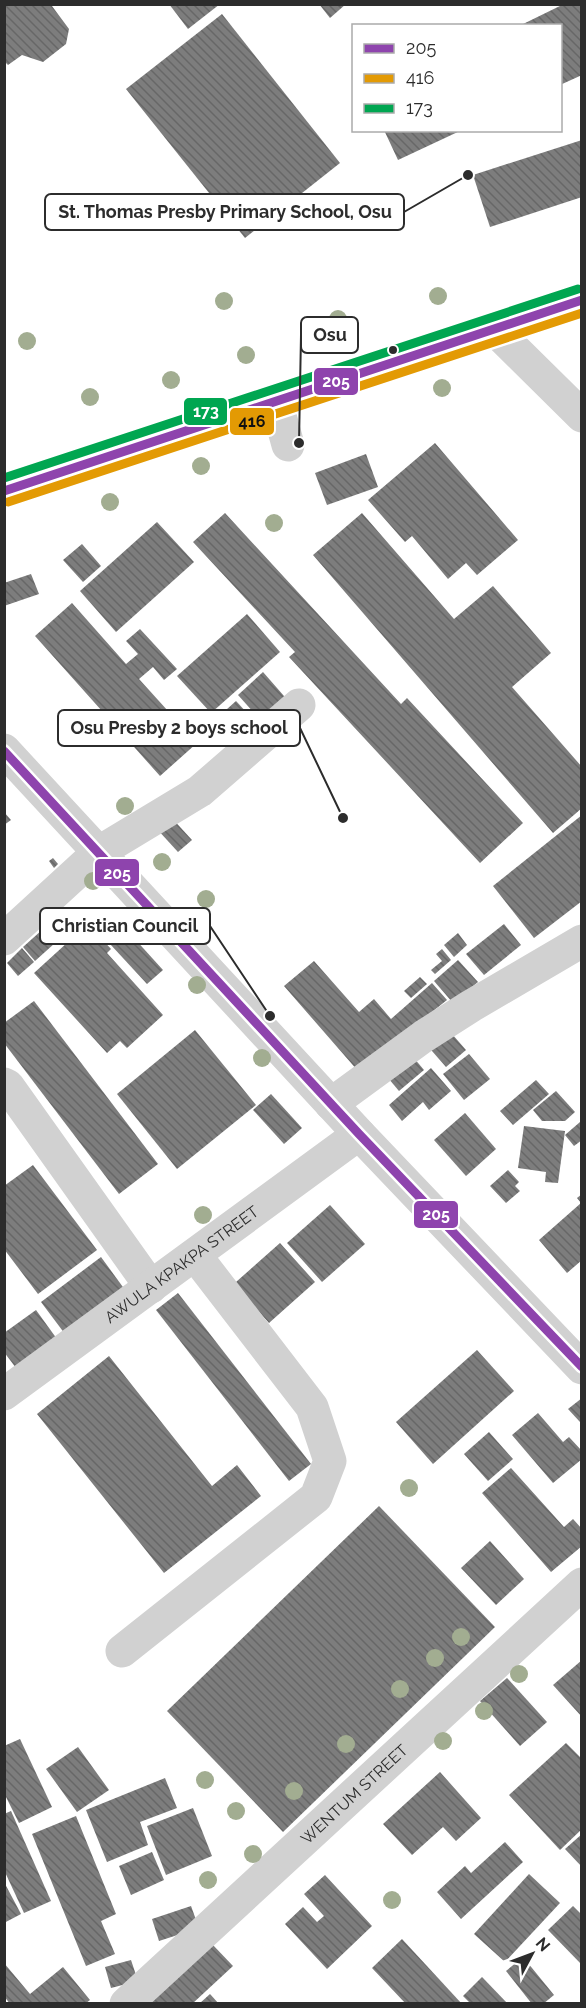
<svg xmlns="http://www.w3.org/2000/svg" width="586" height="2008" viewBox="0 0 586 2008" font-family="Raleway,sans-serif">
  <defs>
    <pattern id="building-back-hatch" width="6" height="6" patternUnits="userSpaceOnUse" patternTransform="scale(1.5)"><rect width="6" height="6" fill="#7d7d7d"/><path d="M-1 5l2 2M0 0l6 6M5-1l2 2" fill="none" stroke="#676767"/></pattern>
  </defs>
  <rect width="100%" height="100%" fill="#fff"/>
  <g fill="url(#building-back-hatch)">
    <polygon points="4,4 54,4 52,6 69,29 66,44 43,62 22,55 8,65 4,61"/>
    <polygon points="169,4 220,4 188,29"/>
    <polygon points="319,4 346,4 330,18"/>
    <polygon points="564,4 582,4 582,75 560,85 560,26 519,26"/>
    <polygon points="222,14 340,163 245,238 126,89"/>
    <polygon points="384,130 462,130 398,160"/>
    <polygon points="582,140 582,197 490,227 473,175"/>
    <polygon points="435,443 518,540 477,575 466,563 448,579 412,536 405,542 368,500"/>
    <polygon points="366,454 378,487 327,505 315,473"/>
    <polygon points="225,513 401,704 407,698 523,823 480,863 289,657 295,652 193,542"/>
    <polygon points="362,513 454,619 493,586 551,653 512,687 582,767 582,808 553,833 313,555"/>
    <polygon points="157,522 194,562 116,632 80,591"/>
    <polygon points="82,544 101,566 83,582 63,560"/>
    <polygon points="31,574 39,594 4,606 4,583"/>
    <polygon points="72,603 126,664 138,654 126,641 140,629 177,669 164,680 153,667 139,679 197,743 160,776 35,636"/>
    <polygon points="247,614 280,652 211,713 177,676"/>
    <polygon points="263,672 291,704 266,726 238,695"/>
    <polygon points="236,701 263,730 243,748 217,718"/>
    <polygon points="4,812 11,820 4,825"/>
    <polygon points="582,815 582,901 534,938 493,886"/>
    <polygon points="170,816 192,840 178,852 156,828"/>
    <polygon points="53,858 58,864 54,868 49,861"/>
    <polygon points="114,916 163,970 147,984 98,931"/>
    <polygon points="84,920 111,949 107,953 163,1015 127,1048 120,1041 107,1053 34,973 68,942 64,938"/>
    <polygon points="504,924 521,945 484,975 466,954"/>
    <polygon points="42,930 55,943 35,961 23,947"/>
    <polygon points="458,933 467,945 454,957 444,945"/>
    <polygon points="22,948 34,962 18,976 7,963"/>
    <polygon points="442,949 451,960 435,974 431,970 442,961 436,954"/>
    <polygon points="458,960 478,982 453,1003 434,981"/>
    <polygon points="314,961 359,1012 374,999 391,1019 432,983 447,1000 358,1071 284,986"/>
    <polygon points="420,977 427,984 411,998 404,991"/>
    <polygon points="34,1001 158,1164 119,1194 4,1043 4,1023"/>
    <polygon points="445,1026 466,1050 446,1067 425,1043"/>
    <polygon points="195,1030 256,1105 177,1169 117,1094"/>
    <polygon points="408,1051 424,1070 399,1091 383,1072"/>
    <polygon points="469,1054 490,1079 464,1100 443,1074"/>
    <polygon points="431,1068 451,1091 429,1110 423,1102 402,1121 389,1105"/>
    <polygon points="536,1080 549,1094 513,1125 500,1111"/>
    <polygon points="556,1091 575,1112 565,1121 542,1121 533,1110"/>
    <polygon points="271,1094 302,1128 284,1144 253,1110"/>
    <polygon points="465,1113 496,1149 466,1176 434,1140"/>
    <polygon points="580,1122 582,1140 574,1146 565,1135"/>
    <polygon points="524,1126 565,1131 558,1183 545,1182 546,1172 518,1168"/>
    <polygon points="33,1165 97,1250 38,1294 4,1249 4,1186"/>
    <polygon points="508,1170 519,1182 515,1186 520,1191 506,1203 490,1186"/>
    <polygon points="582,1194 582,1260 567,1273 539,1240 581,1203 577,1198"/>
    <polygon points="330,1205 365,1244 322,1282 287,1243"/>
    <polygon points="280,1243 315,1282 269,1323 259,1312 227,1290"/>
    <polygon points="101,1257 128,1294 68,1338 41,1302"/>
    <polygon points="178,1293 311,1464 289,1481 156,1310"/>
    <polygon points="36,1310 57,1339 16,1368 4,1352 4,1333"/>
    <polygon points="477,1350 514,1391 433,1464 396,1422"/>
    <polygon points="109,1356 212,1486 237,1465 261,1496 164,1573 37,1414"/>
    <polygon points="582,1398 582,1421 580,1422 568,1409"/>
    <polygon points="538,1413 563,1442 569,1437 582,1451 582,1459 553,1483 512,1435"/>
    <polygon points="489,1432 513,1459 488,1481 464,1454"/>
    <polygon points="511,1468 564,1527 573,1519 582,1529 582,1546 551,1572 482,1493"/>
    <polygon points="379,1506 495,1627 283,1832 167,1711"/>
    <polygon points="490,1541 524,1579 496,1605 461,1568"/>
    <polygon points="582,1660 582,1717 553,1685"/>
    <polygon points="507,1678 547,1722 520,1746 480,1701"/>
    <polygon points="20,1739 52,1807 19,1823 4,1793 4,1746"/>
    <polygon points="566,1743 582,1759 582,1829 560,1850 509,1795"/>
    <polygon points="78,1747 109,1790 77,1812 46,1769"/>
    <polygon points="440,1772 481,1818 456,1841 443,1827 412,1855 383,1824"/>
    <polygon points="165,1778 177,1808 140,1822 148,1845 107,1862 86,1810"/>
    <polygon points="193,1808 212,1856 166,1875 147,1826"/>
    <polygon points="11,1811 51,1901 24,1913 4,1870 4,1814"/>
    <polygon points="76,1816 116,1914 101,1921 115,1954 86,1966 32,1834"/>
    <polygon points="582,1834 582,1867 565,1849"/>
    <polygon points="505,1842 523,1862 461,1919 437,1892 465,1866 471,1873"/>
    <polygon points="152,1852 164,1880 131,1895 119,1866"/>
    <polygon points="529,1874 560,1903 505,1962 474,1934"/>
    <polygon points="325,1875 372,1926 327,1969 285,1924 303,1907 317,1922 324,1916 304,1894"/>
    <polygon points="4,1882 21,1914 4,1923"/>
    <polygon points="191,1906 199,1928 159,1941 152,1919"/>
    <polygon points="573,1906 582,1915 582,1965 548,1930"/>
    <polygon points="402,1939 462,2004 406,2004 372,1968"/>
    <polygon points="212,1944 233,1966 192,2004 148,2004"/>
    <polygon points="523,1957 554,1995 543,2004 532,2004 506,1971"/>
    <polygon points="131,1960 138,1981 111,1988 105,1967"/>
    <polygon points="4,1963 30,1994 63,1967 90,2000 85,2004 10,2004 4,1996"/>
    <polygon points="482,1977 508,2004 471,2004 463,1996"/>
    <polygon points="210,1994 219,2004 199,2004"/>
  </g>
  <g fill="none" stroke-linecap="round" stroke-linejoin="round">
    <g stroke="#d1d1d1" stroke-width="33">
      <polyline points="494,329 582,416"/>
      <polyline points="276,401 288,445"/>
      <polyline points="4,750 359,1134 582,1368"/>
      <polyline points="4,939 99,852 200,791 299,705"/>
      <polyline points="4,1084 8,1086 151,1287"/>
      <polyline points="331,1104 424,1036 471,1006 582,941"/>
      <path id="s1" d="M 4,1394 L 359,1134"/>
      <polyline points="122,1651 316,1497 330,1461 312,1407 195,1255"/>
      <path id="s2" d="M 126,2004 L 582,1584"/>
    </g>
    <polyline stroke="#c4c4c4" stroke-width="33" points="4,491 582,300"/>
    <defs>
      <g id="bus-1">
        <polyline points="4,491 582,300"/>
        <polyline points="4,751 359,1134 582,1367"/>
      </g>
      <polyline id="bus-2" points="8,502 582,313"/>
      <polyline id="bus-3" points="4,478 578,289"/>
    </defs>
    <use href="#bus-1" stroke="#fff" stroke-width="14"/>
    <use href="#bus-2" stroke="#fff" stroke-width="14"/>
    <use href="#bus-3" stroke="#fff" stroke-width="14"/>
    <use href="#bus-1" stroke="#8e44ad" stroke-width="9"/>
    <use href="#bus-2" stroke="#e39a04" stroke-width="9"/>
    <use href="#bus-3" stroke="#00a651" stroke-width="9"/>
  </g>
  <g fill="#a2ad91">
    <circle cx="438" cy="296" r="9"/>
    <circle cx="224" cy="301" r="9"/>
    <circle cx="338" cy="319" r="9"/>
    <circle cx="27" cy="341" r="9"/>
    <circle cx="246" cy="355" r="9"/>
    <circle cx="171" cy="380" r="9"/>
    <circle cx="442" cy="388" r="9"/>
    <circle cx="90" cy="397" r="9"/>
    <circle cx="201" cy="466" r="9"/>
    <circle cx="110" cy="502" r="9"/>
    <circle cx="274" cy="523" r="9"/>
    <circle cx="125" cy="806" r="9"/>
    <circle cx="162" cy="862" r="9"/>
    <circle cx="93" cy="881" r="9"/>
    <circle cx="206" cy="899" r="9"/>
    <circle cx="152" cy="936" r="9"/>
    <circle cx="197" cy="985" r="9"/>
    <circle cx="262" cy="1058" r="9"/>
    <circle cx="203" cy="1215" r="9"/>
    <circle cx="409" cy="1488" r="9"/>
    <circle cx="461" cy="1637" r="9"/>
    <circle cx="435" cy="1658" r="9"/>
    <circle cx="519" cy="1674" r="9"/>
    <circle cx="400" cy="1689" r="9"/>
    <circle cx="484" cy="1711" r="9"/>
    <circle cx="443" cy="1741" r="9"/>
    <circle cx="346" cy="1744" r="9"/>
    <circle cx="205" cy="1780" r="9"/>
    <circle cx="294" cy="1791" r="9"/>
    <circle cx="236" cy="1811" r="9"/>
    <circle cx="253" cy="1854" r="9"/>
    <circle cx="208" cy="1880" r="9"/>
    <circle cx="392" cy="1900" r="9"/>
  </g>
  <circle fill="#2c2c2c" stroke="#fff" stroke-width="2" cx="393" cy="350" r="5"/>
  <g text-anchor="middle" stroke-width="6" stroke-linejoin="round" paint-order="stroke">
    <g font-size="16" fill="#2c2c2c" stroke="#fff">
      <text dy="6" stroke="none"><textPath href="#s1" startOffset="220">AWULA KPAKPA STREET</textPath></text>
      <text dy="6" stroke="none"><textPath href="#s2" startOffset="310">WENTUM STREET</textPath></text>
    </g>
  </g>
  <path fill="none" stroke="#2c2c2c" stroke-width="2" d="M468 175L404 212M299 443L301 335M343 818L300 728M270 1016L210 926"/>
  <g fill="#2c2c2c" stroke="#fff" stroke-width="2">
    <circle cx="468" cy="175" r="6"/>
    <circle cx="299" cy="443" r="6"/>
    <circle cx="343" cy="818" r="6"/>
    <circle cx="270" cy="1016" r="6"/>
  </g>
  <g fill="#fff" stroke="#2c2c2c" stroke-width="2">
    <rect x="45" y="194" width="359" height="36" rx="6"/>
    <rect x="301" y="317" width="57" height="36" rx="6"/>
    <rect x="58" y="710" width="242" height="36" rx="6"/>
    <rect x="40" y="908" width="170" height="36" rx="6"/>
  </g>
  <g font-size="18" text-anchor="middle" font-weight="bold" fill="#2c2c2c">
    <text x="225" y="218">St. Thomas Presby Primary School, Osu</text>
    <text x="330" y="341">Osu</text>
    <text x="179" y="734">Osu Presby 2 boys school</text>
    <text x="125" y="932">Christian Council</text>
  </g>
  <g stroke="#fff" stroke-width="2">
    <rect x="313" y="367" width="46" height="29" rx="6" fill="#8e44ad"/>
    <rect x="183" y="397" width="45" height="29" rx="6" fill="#00a651"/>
    <rect x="229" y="407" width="46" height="29" rx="6" fill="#e39a04"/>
    <rect x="94" y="858" width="46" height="29" rx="6" fill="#8e44ad"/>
    <rect x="413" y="1200" width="46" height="29" rx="6" fill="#8e44ad"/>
  </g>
  <g font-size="16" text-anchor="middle" font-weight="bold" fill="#fff">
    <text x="336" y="387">205</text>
    <text x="206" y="417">173</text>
    <text x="117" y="879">205</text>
    <text x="436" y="1220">205</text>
  </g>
  <g font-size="16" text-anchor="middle" font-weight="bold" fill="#111">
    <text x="252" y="427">416</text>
  </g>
  <rect width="586" height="2008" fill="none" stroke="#2c2c2c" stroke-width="12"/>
  <rect x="352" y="24" width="210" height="108" fill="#ffffff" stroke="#ababab" stroke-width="1.5"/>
  <rect x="364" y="44" width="30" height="9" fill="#8e44ad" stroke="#ababab" stroke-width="1.5"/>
  <text x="406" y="54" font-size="18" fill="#2c2c2c">205</text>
  <rect x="364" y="74" width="30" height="9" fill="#e39a04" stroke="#ababab" stroke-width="1.5"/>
  <text x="406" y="84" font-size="18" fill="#2c2c2c">416</text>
  <rect x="364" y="104" width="30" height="9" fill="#00a651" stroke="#ababab" stroke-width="1.5"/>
  <text x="406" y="114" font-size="18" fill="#2c2c2c">173</text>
  <g transform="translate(532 1954) rotate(49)" stroke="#ffffff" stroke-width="4.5" paint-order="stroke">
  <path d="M0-4.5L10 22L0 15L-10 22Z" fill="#2c2c2c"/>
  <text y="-9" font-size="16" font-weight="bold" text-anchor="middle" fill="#2c2c2c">N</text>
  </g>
</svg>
